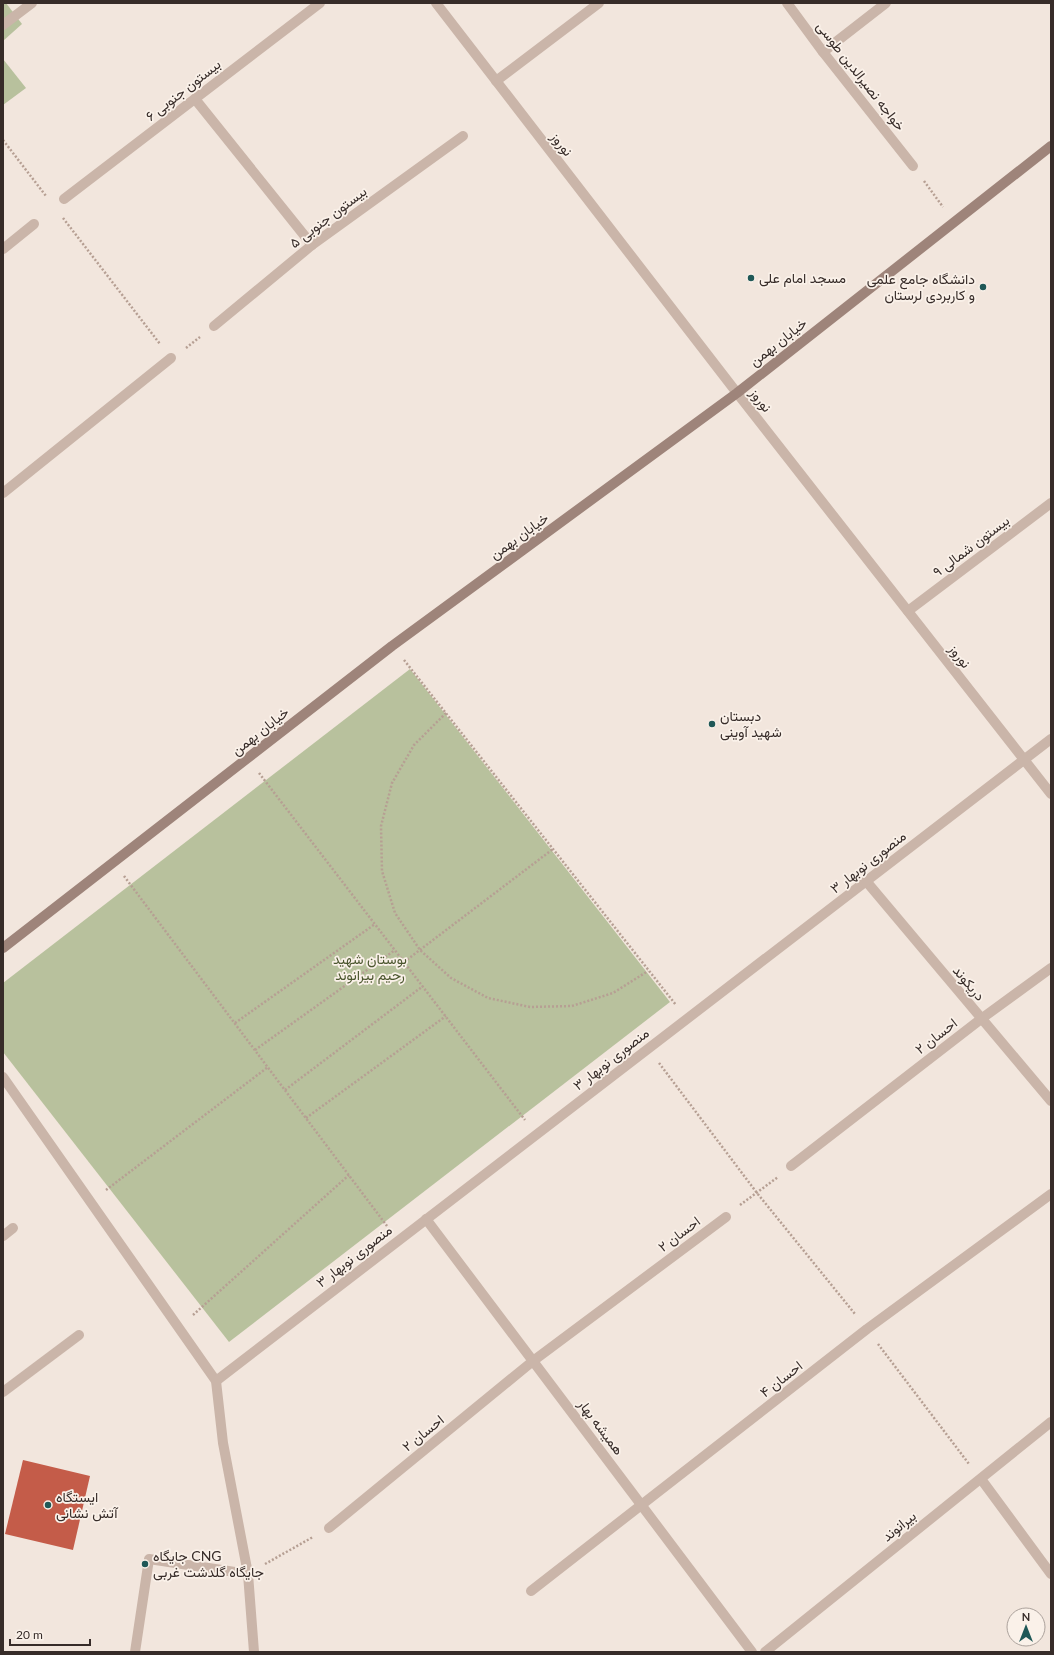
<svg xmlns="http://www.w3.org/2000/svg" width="1054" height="1655" viewBox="0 0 1054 1655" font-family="Lato,Vazirmatn,sans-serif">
  <rect width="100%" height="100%" fill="#f2e6dd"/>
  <g fill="#b8c19d">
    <polygon points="3,3 6,3 22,24 3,41"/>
    <polygon points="3,59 26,88 3,105"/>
    <polygon points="410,669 670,1002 229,1342 3,1052 3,983"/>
  </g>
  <polygon fill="#c45c49" points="23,1460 90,1476 73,1550 5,1534"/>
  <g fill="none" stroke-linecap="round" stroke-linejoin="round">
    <g stroke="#b69f93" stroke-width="2.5" stroke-dasharray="2 2" stroke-linecap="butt">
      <polyline points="3,140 46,196"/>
      <polyline points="924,181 943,207"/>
      <polyline points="63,218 160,344"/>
      <polyline points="186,348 200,337"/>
      <polyline points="404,660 676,1005"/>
      <polyline points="446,713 414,745 392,783 381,826 382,871 395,913 420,950 451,978 488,998 530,1007 572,1006 613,993 648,971"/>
      <polyline points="259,773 525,1120"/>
      <polyline points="124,876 387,1226"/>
      <polyline points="404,962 553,849"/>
      <polyline points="235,1023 375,924"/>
      <polyline points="255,1050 395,950"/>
      <polyline points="659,1063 757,1193 855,1314"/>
      <polyline points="285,1090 423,986"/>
      <polyline points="306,1118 446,1016"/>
      <polyline points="106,1190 268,1067"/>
      <polyline points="740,1205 778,1177"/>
      <polyline points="193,1315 349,1175"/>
      <polyline points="878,1344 969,1464"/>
      <polyline points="265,1564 313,1537"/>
    </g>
    <polyline stroke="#cab5a9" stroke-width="10" points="135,1652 149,1559 248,1574"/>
    <g stroke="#cab5a9" stroke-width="10">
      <polyline points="436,3 737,393 1051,794"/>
      <polyline points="787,3 823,52 913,166"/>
      <polyline points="3,25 32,3"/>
      <polyline points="823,52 886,3"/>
      <polyline points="496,81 599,3"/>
      <polyline points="195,99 312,245"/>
      <polyline points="64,199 320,3"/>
      <polyline points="3,249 34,224"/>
      <polyline points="214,326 312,245 463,136"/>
      <polyline points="3,493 171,358"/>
      <polyline points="908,611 1051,503"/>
      <polyline points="866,881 1051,1101"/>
      <polyline points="3,1077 216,1381 223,1443 248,1574 254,1652"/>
      <polyline points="791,1166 981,1019 1051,968"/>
      <polyline points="426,1219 752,1652"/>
      <polyline points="3,1236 13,1228"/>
      <polyline points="216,1381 1051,739"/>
      <polyline points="3,1392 79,1335"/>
      <polyline points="981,1479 1051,1574"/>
      <polyline points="329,1528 533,1361 726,1217"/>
      <polyline points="531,1591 867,1329 1051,1194"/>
      <polyline points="765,1652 1051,1422"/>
    </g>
    <polyline stroke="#9e847a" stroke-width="10" points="3,948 392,646 737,393 1051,146"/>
  </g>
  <g fill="#1f5857" stroke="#faf1e9" stroke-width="1.5">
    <circle cx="751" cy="278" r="4"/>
    <circle cx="983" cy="287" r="4"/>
    <circle cx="712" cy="724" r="4"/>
    <circle cx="48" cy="1505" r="4"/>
    <circle cx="145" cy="1564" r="4"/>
  </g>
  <g text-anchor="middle" stroke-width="3.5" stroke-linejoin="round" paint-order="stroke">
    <g font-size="14" fill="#372c29" stroke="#faf1e9">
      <text transform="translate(861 76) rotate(52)" y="5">خواجه نصیرالدین طوسی</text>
      <text transform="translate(183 90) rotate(-38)" y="5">بیستون جنوبی ۶</text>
      <text transform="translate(562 144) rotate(52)" y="5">نوروز</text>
      <text transform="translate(328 217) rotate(-37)" y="5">بیستون جنوبی ۵</text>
      <text transform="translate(778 342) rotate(-38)" y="5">خیابان بهمن</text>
      <text transform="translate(761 400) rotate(52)" y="5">نوروز</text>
      <text transform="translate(519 536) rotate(-36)" y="5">خیابان بهمن</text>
      <text transform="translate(971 546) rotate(-37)" y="5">بیستون شمالی ۹</text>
      <text transform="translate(960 656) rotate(52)" y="5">نوروز</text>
      <text transform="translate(260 731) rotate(-38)" y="5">خیابان بهمن</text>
      <text transform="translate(868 862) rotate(-38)" y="5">منصوری نوبهار ۳</text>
      <text transform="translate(969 983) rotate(50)" y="5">دریکوند</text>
      <text transform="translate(936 1036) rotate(-38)" y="5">احسان ۲</text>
      <text transform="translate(611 1059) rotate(-38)" y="5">منصوری نوبهار ۳</text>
      <text transform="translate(679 1234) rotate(-37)" y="5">احسان ۲</text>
      <text transform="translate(354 1256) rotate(-38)" y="5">منصوری نوبهار ۳</text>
      <text transform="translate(781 1379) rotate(-38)" y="5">احسان ۴</text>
      <text transform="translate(601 1427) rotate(53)" y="5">همیشه بهار</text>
      <text transform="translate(423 1433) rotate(-39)" y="5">احسان ۲</text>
      <text transform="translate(899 1526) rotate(-39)" y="5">بیرانوند</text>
    </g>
    <g font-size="14" fill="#372c29" stroke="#faf1e9" text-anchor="start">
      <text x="759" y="283">مسجد امام علی</text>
      <text x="975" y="284" text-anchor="end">دانشگاه جامع علمی<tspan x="975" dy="16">و کاربردی لرستان</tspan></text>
      <text x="720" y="721">دبستان<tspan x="720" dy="16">شهید آوینی</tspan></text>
      <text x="56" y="1502">ایستگاه<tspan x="56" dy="16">آتش نشانی</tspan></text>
      <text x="153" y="1561">جایگاه CNG<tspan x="153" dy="16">جایگاه گلدشت غربی</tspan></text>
    </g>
    <g font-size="14" fill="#4a552d" stroke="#faf1e9">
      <text x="370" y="964">بوستان شهید<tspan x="370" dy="16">رحیم بیرانوند</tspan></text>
    </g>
  </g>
  <rect width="1054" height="1655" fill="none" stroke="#372c29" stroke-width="8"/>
  <g transform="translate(1026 1627)"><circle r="19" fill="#faf1e9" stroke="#aca29c"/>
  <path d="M0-3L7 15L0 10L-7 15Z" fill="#1f5857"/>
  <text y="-6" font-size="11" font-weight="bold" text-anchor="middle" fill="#372c29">N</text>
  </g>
  <path d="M10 1639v6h80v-6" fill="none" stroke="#372c29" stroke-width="2"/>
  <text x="16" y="1639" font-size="12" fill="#372c29" stroke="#faf1e9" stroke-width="3" paint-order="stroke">20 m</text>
</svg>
